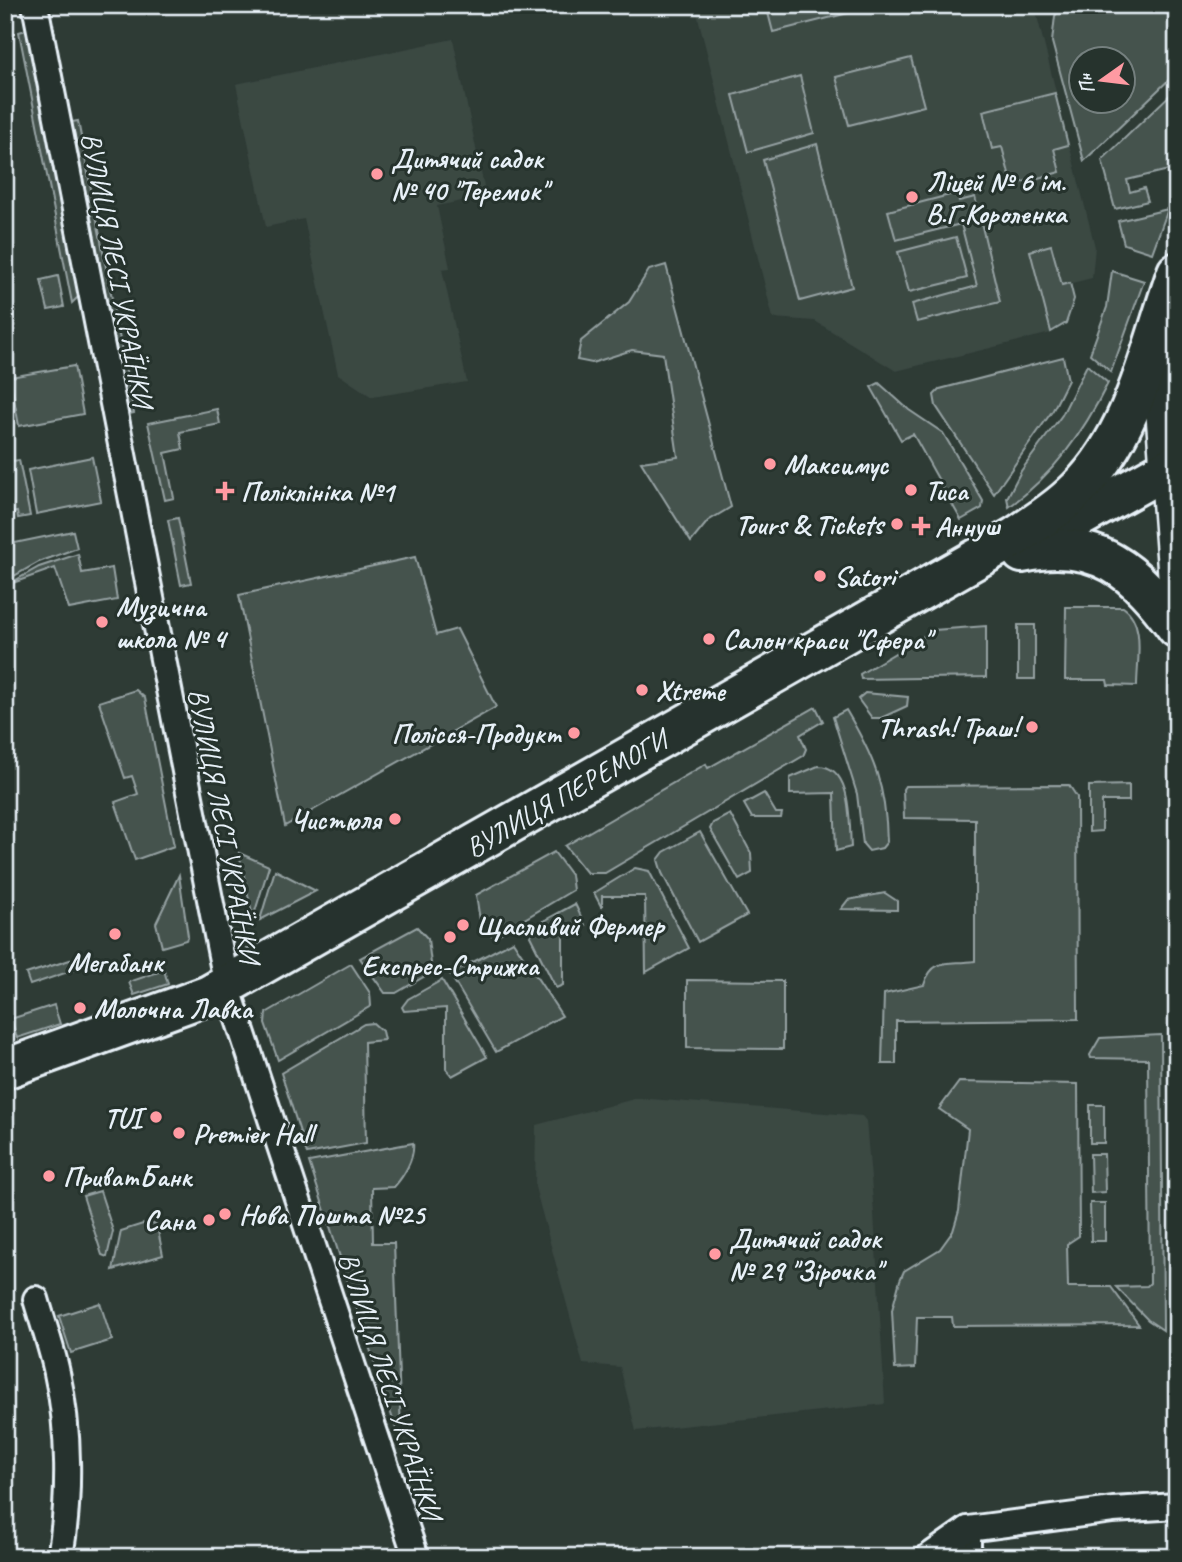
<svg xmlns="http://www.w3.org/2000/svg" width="1182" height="1562" viewBox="0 0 1182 1562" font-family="Caveat,sans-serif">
  <rect width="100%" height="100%" fill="#2e3b35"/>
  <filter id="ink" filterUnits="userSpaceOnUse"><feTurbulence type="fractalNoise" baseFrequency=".0143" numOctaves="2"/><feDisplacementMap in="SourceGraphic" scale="14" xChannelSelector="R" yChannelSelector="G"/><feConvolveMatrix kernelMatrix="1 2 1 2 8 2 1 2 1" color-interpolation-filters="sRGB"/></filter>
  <g filter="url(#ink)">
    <g fill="#3b4843">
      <polygon points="695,5 1031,5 1036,12 1095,247 1092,278 1072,283 1073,308 1066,323 1051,333 896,371 815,321 773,318"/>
      <polygon points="453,39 486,196 437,206 450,268 442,269 467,382 372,397 338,374 304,219 266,227 236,84"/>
      <polygon points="638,1098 862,1116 866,1121 874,1213 885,1404 636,1431 620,1367 583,1364 535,1187 536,1125"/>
    </g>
    <g fill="#45524e" stroke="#96a2a3" stroke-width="2" fill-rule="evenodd">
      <polygon points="766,5 880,5 773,32"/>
      <path d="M 1063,5 L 1177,5 L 1177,72 L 1084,161 L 1052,42 L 1055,16 ZM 1080,60 L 1122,60 L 1122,102 L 1080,102 Z"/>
      <polygon points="26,30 78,290 78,297 72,303 19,32"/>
      <polygon points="911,58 924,106 849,125 836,77"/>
      <polygon points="800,76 814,133 748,152 733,95"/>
      <polygon points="1177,88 1177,168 1127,180 1130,192 1144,188 1148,201 1115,209 1102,160"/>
      <polygon points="1055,93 1068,145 1054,149 1060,172 1012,185 1002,147 992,149 983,111"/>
      <polygon points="78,121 134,413 129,414 72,122"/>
      <polygon points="817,144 852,287 800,301 763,160"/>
      <polygon points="957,193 959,201 975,197 1000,302 917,322 912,304 977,286 961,224 896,240 888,211"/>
      <polygon points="1168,209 1152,253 1124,244 1118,221"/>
      <polygon points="956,237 967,278 909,292 898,252"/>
      <polygon points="1051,245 1062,285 1070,283 1074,299 1066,323 1051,332 1030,251"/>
      <polygon points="666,265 731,507 708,521 691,542 641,462 678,457 663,354 632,350 592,363 577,360 581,341 629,302 649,270"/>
      <polygon points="1112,271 1144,281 1111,372 1090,354 1107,307"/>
      <polygon points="58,276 64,307 48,310 41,280"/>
      <polygon points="1063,357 1068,380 1053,410 994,494 936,406 934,395 940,389"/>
      <path d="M 1087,365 L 1108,383 C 1083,433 1054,474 1009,507 L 1007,498 L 1021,471 L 1062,415 Z"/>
      <polygon points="74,366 83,414 19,426 10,377"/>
      <polygon points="879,383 909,410 943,433 983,501 982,508 961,520 913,434 901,440 871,387"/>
      <polygon points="217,409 220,424 180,432 183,449 165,453 174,498 165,500 148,423"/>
      <polygon points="92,457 101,501 36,514 28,470"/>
      <polygon points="19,460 30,516 18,518 17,512 12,513 5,462"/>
      <polygon points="178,518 191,583 181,585 168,520"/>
      <polygon points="73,531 77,548 39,562 5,581 5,545"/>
      <polygon points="78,554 82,573 112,568 117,600 69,609 55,568 7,585 39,567"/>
      <polygon points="415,557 436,635 457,629 496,707 285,826 239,595"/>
      <path d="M 1066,607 L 1123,607 C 1146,622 1137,661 1137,686 L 1108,685 L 1107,680 L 1065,680 Z"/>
      <rect x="1018" y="625" width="17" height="54"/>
      <polygon points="986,626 986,677 861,679 860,674 934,630"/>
      <polygon points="136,690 145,698 174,846 135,860 115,802 138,794 132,776 125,778 99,702"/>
      <polygon points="865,693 908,697 907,706 881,718 872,718 858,699"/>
      <polygon points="816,707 823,721 800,735 806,749 803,756 605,873 587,873 565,846 706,764 708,768"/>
      <path d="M 846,710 C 874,757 886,786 887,842 L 882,848 L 869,851 L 863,844 L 857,794 L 833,717 Z"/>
      <path d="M 818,766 C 853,766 849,823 851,847 L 836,851 L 834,793 L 790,794 L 790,778 Z"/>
      <path d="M 1069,785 L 1077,797 L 1078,1019 L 896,1021 L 896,1064 L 882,1064 L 884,994 L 924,985 C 933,956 950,965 975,961 L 975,819 L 904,818 L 903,789 L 905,786 Z"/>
      <polygon points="1129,785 1129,801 1102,801 1102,831 1089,832 1089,786"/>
      <polygon points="764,793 776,813 782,813 781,818 752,818 744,804"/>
      <polygon points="730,814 751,853 752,873 739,880 710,829 713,823"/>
      <polygon points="700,832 747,915 698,942 662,873 658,860 664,852"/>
      <polygon points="554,852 571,875 573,890 496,936 482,933 476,895"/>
      <polygon points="239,853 269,866 253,918"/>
      <polygon points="635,868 649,871 689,948 646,972 645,896 602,896 602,908 594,893"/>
      <polygon points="275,870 316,891 260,920"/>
      <polygon points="179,875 188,936 186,940 162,947 156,923"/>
      <polygon points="885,893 897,901 897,910 841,909 848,900"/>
      <polygon points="575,904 585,925 563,926 563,985 556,988 530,936 538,924"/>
      <polygon points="417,927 428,939 432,972 396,993 385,993 360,958"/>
      <polygon points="513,941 562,1016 496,1052 450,974"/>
      <polygon points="73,959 77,969 30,985 26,974"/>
      <polygon points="351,964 370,993 371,1006 278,1060 265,1023 266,1013"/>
      <polygon points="164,970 168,984 134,995 129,982"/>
      <polygon points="442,980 487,1057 452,1076 446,1069 446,1008 404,1011 402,1007 408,999"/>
      <polygon points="687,980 783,981 783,1049 687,1048"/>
      <polygon points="54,1005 60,1024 17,1038 11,1019"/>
      <polygon points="373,1023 382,1031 384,1040 364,1042 366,1143 307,1154 281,1073 364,1024"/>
      <polygon points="1161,1035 1163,1330 1148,1320 1116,1287 1147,1286 1150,1283 1148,1059 1091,1058 1090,1055 1100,1038"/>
      <polygon points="959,1082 1078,1084 1079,1236 1067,1244 1068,1287 1111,1287 1139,1325 953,1326 952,1317 917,1317 915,1368 895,1369 892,1310 900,1280 904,1271 940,1249 953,1231 959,1211 968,1129 939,1109"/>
      <rect x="1090" y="1105" width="14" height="38"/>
      <path d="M 413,1143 C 415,1158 404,1176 394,1187 L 372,1188 L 373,1243 L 394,1243 L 401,1432 L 398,1435 L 309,1162 Z"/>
      <polygon points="1090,1154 1104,1154 1105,1192 1091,1193"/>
      <polygon points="100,1191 113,1231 107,1257 102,1255 83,1196"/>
      <polygon points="1090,1203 1105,1203 1105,1241 1091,1241"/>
      <polygon points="149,1222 157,1226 163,1255 113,1270 121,1231"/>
      <polygon points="100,1303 112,1340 71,1353 59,1316"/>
    </g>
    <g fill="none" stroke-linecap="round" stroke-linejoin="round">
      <defs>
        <g id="street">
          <polyline points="35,5 227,986 416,1557"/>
          <path d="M 36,1299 C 43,1324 52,1348 57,1373 C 70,1430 70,1499 60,1557"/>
          <polyline points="968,1529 968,1557"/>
          <polyline points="928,1557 968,1529 1113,1510 1177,1506"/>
        </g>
        <polyline id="secondary" points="1163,336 1161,374 1177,588"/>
        <g id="primary">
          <polyline points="1052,533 1177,463"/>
          <path d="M 1022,553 C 1098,536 1136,572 1177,628"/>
          <path d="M 5,1069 L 209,995 L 1015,537 C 1037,522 1059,508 1078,489 C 1135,432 1151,345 1177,272"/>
        </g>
      </defs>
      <use href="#street" stroke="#e8f1f8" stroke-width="30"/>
      <use href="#secondary" stroke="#e8f1f8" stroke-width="40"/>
      <use href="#primary" stroke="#e8f1f8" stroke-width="44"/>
      <use href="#street" stroke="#26332d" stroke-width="24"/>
      <use href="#secondary" stroke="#26332d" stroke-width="35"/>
      <use href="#primary" stroke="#26332d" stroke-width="38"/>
    </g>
  </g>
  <g fill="#ff9aa2" stroke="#26332d" stroke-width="2.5">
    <circle cx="377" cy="174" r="7"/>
    <circle cx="912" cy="197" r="7"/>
    <circle cx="770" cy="464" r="7"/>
    <circle cx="911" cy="490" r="7"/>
    <path d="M221.5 480.5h7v7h7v7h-7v7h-7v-7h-7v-7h7z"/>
    <circle cx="897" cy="524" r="7"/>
    <path d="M917.5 515.5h7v7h7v7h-7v7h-7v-7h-7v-7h7z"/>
    <circle cx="820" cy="576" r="7"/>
    <circle cx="102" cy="622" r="7"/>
    <circle cx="709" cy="639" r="7"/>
    <circle cx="642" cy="690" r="7"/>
    <circle cx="1032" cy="727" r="7"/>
    <circle cx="574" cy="733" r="7"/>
    <circle cx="395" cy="819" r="7"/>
    <circle cx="463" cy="925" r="7"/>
    <circle cx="115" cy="934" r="7"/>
    <circle cx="450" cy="937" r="7"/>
    <circle cx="80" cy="1008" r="7"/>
    <circle cx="156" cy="1117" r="7"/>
    <circle cx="179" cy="1133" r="7"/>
    <circle cx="49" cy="1176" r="7"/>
    <circle cx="225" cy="1214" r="7"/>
    <circle cx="209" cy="1220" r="7"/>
    <circle cx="715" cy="1254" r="7"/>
  </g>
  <g text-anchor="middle" stroke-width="6" stroke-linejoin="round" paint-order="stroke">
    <g font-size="28" font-weight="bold" fill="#e8f1f8" stroke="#26332d" text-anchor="start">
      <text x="391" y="168">Дитячий садок<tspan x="391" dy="32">№ 40 "Теремок"</tspan></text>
      <text x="926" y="191">Ліцей № 6 ім.<tspan x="926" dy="32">В.Г.Короленка</tspan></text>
      <text x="784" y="474">Максимус</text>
      <text x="925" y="500">Тиса</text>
      <text x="241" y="501">Поліклініка №1</text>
      <text x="883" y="534" text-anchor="end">Tours &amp; Tickets</text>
      <text x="935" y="536">Аннуш</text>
      <text x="834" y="586">Satori</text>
      <text x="116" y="616">Музична<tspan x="116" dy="32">школа № 4</tspan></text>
      <text x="723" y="649">Салон краси "Сфера"</text>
      <text x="656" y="700">Xtreme</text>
      <text x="1018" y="737" text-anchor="end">Thrash! Траш!</text>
      <text x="560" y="743" text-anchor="end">Полісся-Продукт</text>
      <text x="381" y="829" text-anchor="end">Чистюля</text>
      <text x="477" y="935">Щасливий Фермер</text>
      <text x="115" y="972" text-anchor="middle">Мегабанк</text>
      <text x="450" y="975" text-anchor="middle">Експрес-Стрижка</text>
      <text x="94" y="1018">Молочна Лавка</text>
      <text x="142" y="1127" text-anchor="end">TUI</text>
      <text x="193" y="1143">Premier Hall</text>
      <text x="63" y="1186">ПриватБанк</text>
      <text x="239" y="1224">Нова Пошта №25</text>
      <text x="195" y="1230" text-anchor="end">Сана</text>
      <text x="729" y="1248">Дитячий садок<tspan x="729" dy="32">№ 29 "Зірочка"</tspan></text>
    </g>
    <g font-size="28" fill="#e8f1f8" stroke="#26332d">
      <text transform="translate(118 270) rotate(79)" y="10">ВУЛИЦЯ ЛЕСІ УКРАЇНКИ</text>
      <text transform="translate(566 793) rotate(-30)" y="10">ВУЛИЦЯ ПЕРЕМОГИ</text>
      <text transform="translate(225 826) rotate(79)" y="10">ВУЛИЦЯ ЛЕСІ УКРАЇНКИ</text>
      <text transform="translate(391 1386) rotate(72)" y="10">ВУЛИЦЯ ЛЕСІ УКРАЇНКИ</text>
    </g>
  </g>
  <rect width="1182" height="1562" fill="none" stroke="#26332d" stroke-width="28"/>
  <rect x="14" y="14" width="1154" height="1534" fill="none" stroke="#e8f1f8" stroke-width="2.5" filter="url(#ink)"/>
  <g transform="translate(1102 80) rotate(256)"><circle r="33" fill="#26332d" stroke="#747f7e" stroke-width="2"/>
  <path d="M0-5L12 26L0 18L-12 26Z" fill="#ff9aa2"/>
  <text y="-10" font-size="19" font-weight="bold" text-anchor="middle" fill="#e8f1f8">Пн</text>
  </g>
</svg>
